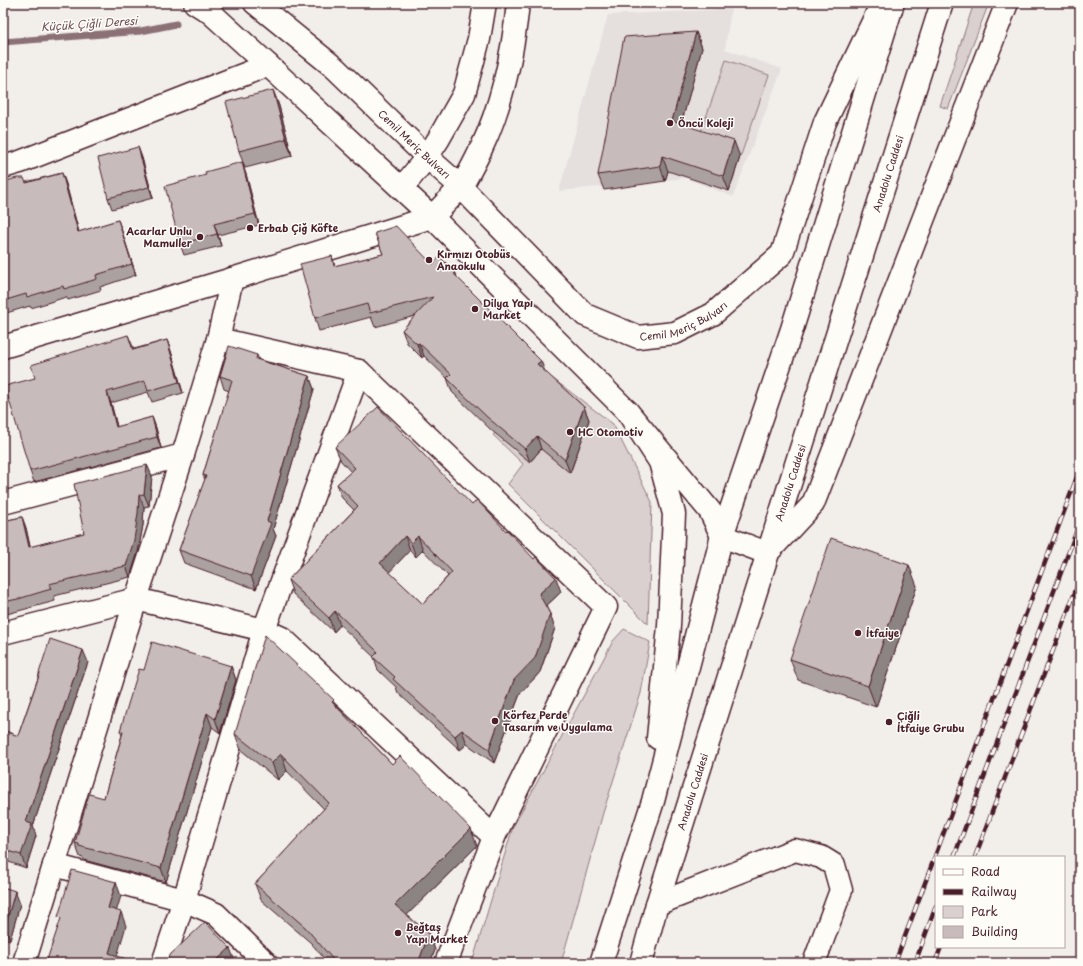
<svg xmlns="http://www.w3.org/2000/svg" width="1083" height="966" viewBox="0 0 1083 966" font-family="'Playpen Sans',sans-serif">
  <rect width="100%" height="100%" fill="#f2efeb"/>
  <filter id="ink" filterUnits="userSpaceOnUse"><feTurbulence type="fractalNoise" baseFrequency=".025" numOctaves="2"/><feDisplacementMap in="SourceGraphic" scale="8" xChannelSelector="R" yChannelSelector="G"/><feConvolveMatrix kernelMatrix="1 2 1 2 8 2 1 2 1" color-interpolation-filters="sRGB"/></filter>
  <g filter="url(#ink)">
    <polygon fill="#e5dfdd" points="731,9 725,49 782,69 733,197 685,178 559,191 608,15"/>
    <g fill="#d9d0cf" stroke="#92787d">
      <polygon points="974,3 989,3 948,109 940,106"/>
      <polygon points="726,60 769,75 741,155 698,140"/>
      <polygon points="548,375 613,424 652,502 648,624 508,484 523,464 493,435"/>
      <polygon points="624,629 650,642 641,693 603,813 561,963 472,963 513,827 613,641"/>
    </g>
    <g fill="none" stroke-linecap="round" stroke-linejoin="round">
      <polyline stroke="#8b6f75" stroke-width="7" points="3,42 141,31 176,24"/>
      <defs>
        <g id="street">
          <polyline points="3,167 20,162 268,65"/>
          <polyline points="218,339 359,371 606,607 494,837 446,963"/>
          <polyline points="3,347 232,279"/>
          <polyline points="3,503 183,455"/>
          <polyline points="3,633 136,599 264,630 282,638 494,837"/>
          <polyline points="54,865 184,900 216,914 266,963"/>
          <polyline points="657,904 795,850 821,857 834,865 841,890 814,963"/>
          <polyline points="24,963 136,599 183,455 218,339 232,279 432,217 461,187"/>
          <polyline points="163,963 184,900 264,630 359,371"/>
        </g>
        <g id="secondary">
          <polyline points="195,3 211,13 268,65 432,217 627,411 710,511 722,536 767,553"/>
          <path id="s1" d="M 255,3 L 335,68 L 427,157 L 461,187 L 585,315 L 638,337 L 675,333 L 713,314 L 782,254 L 825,122 L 882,3"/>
          <path d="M 461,187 C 468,175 475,162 481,149 C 503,103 513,53 518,3"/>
          <polyline points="402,188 427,157 438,140 464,94 479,39 485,3"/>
        </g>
        <g id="highway">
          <polyline points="627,411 660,462 674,514 669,626 658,738"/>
          <polyline points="772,548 813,504 1007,3"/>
          <polyline points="601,963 653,801 722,536 792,329 893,3"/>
          <path id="s2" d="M 641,963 L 657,904 L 942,3"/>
        </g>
      </defs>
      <use href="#street" stroke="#4a1f2b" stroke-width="25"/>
      <use href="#secondary" stroke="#4a1f2b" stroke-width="25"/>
      <use href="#highway" stroke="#4a1f2b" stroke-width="25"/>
      <use href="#street" stroke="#fdfcf7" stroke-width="22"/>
      <use href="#secondary" stroke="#fdfcf7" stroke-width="22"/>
      <use href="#highway" stroke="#fdfcf7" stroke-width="22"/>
      <defs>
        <g id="rail">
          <polyline points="954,857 1080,522"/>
          <polyline points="975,857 1080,579"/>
          <polyline points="895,963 1080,469"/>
          <polyline points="915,963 936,906"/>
          <polyline points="935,963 941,947"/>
        </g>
      </defs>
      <use href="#rail" stroke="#4a1f2b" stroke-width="4.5"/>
      <use href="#rail" stroke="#fdfcf7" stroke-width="3" stroke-dasharray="9" stroke-linecap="butt"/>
    </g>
    <g fill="#aca1a1" stroke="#4a1f2b" fill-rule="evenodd">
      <polygon points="696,32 702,48 681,124 740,157 729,191 668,171 665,181 604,190 598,175"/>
      <polygon points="273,90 279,106 292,156 245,168 239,151"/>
      <polygon points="138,147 142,158 153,198 112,209 108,198"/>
      <polygon points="62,173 66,184 79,232 118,220 136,275 100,287 101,290 68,300 66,297 31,308 30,306 3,314 3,182 26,182"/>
      <polygon points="246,174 259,225 218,235 221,246 184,255 180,244"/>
      <polygon points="375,233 432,264 456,273 457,278 544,371 584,407 589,420 570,473 541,449 530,462 491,430 452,392 447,378 424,356 422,358 407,343 402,330 415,316 375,327 371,317 319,331 315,318 332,256 335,266 383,254"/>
      <polygon points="128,335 134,349 167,340 171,351 183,393 152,402 148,392 111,403 117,427 152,417 156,428 161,448 34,482 30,471 35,378"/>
      <polygon points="257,355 259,360 309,376 314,389 273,529 276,536 256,589 184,563 179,550 205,480 203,475 229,391 224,389 220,376"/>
      <path d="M 335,447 L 472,505 L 561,592 L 546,606 L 550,614 L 555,628 L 540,672 L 520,694 L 494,763 L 467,744 L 460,750 L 398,693 L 396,687 L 378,670 L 374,657 L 340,625 L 334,632 L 293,594 L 288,580 L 354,510 L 342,498 L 337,484 L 351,472 L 341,461 ZM 410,550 L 416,557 L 423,550 L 448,576 L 423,604 L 389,572 Z"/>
      <polygon points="147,465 152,476 149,506 144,507 143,525 138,552 130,577 54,596 55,601 22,610 3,615 3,521 22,517 26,528 30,547 84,533"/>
      <polygon points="917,586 876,707 798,680 790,659"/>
      <polygon points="88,662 33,826 36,836 26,868 3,860 3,730 18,736 39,675 39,673"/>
      <polygon points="231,666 236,680 220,733 212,727 166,882 84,860 83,858 80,857 75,843 104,798 122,735 120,731 144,670"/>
      <polygon points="336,706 392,764 477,846 407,915 429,934 435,950 430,963 328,963 311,943 261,900 255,884 324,809 287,771 278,780 241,750 235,734"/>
      <polygon points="3,887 20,904 10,940 3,938"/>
    </g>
    <g fill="#8c8383" stroke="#4a1f2b">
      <polygon points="696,32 702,48 678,136 672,121"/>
      <polygon points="273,90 279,106 292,156 286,139"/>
      <polygon points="734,141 740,157 729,191 723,176"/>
      <polygon points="138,147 142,158 153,198 149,187"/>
      <polygon points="662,156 668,171 665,181 660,166"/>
      <polygon points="242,162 246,174 259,225 255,214"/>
      <polygon points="62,173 66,184 82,244 78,232"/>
      <polygon points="118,220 122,231 136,275 132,264"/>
      <polygon points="214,224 218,235 221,246 217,234"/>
      <polygon points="167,340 171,351 183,393 179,382"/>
      <polygon points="419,343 424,356 422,358 417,344"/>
      <polygon points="541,361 546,374 537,364"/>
      <polygon points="309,376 314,389 273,529 276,536 256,589 251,576 267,521"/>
      <polygon points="107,392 111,403 120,438 116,427"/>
      <polygon points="584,407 589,420 570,473 565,460"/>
      <polygon points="152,417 156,428 161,448 157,437"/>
      <polygon points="537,436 541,449 530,462 525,449"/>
      <polygon points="147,465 152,476 149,506 144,494"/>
      <polygon points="139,495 144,507 143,525 138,552 130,577 126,566"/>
      <polygon points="22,517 26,528 33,559 29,547"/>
      <polygon points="405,536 410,550 385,577 380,563"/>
      <polygon points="418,536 423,550 416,557 411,543"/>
      <polygon points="909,565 917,586 876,707 868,686"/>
      <polygon points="556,578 561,592 544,608 539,594"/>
      <polygon points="335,611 340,625 334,632 329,618"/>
      <polygon points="550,614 555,628 540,672 520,694 494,763 489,749 514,680"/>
      <polygon points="83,650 88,662 33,826 36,836 26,868 21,855 26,822"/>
      <polygon points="231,666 236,680 220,733 215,719"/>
      <polygon points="207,713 212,727 166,882 161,868"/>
      <polygon points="462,730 467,744 460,750 455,736"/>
      <polygon points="281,754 287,771 278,780 272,763"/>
      <polygon points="471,829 477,846 401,921 395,905"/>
      <polygon points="116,882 121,896 113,922 108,908"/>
      <polygon points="15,891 20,904 10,940 5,927"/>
      <polygon points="121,912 126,926 115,963 109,953"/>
      <polygon points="429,934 435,950 430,963 418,963"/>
      <polygon points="230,948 234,959 230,963 214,963"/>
    </g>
    <g fill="#c8bbbb" stroke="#4a1f2b" fill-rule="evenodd">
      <polygon points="696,32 672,121 734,141 723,176 662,156 660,166 598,175 624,37"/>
      <polygon points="273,90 286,139 239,151 226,102"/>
      <polygon points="138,147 149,187 108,198 98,158"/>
      <polygon points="242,162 255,214 214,224 217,234 180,244 165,186 206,175 205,172"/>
      <polygon points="62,173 78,232 118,220 132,264 96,275 97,279 64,289 63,286 27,297 26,294 3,301 3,182 17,178 24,178 26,183"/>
      <polygon points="396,226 432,264 440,257 456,273 454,274 541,361 537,364 584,407 565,460 537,436 525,449 487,417 464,395 447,378 451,374 419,343 417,344 402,330 433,297 370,313 367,304 315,318 300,264 332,256 334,266 383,254 375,233"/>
      <polygon points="128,335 133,350 167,340 179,382 148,391 145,381 107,392 116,427 152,417 157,437 30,471 5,386 35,378 31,365"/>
      <polygon points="229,346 257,355 256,359 309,376 267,521 271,523 251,576 179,550 206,476 203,475 232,380 220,376"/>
      <path d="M 378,407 L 472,505 L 477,500 L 506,531 L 507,530 L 534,559 L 536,557 L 556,578 L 539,594 L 550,614 L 535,658 L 514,680 L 489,749 L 462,730 L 455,736 L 393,679 L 395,677 L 373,657 L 378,652 L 335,611 L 329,618 L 288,580 L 358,506 L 337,484 L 355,468 L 335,447 ZM 405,536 L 411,543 L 418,536 L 452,572 L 423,604 L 380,563 Z"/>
      <polygon points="147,465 144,494 139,495 138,513 134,540 126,566 49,584 51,589 18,599 3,602 3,521 22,517 29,547 84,533 74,484"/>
      <polygon points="831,538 909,565 868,686 790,659"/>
      <polygon points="265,635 334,700 332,702 392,764 400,756 471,829 395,905 429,934 418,963 336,963 305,927 255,884 329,803 281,754 272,763 235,734"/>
      <polygon points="50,639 83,650 26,822 32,824 21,855 3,849 3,730 18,736 40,673 39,673"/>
      <polygon points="152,642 231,666 215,719 207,713 161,868 79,846 79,844 75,843 89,794 104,798 123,732 120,731 129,701 139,669 144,670"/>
      <polygon points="72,870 116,882 108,908 121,912 109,953 129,960 128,963 46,963 61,918 58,917"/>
      <polygon points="3,887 15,891 5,927 3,926"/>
      <polygon points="205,922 230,948 214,963 167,963 166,962 171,954"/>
      <polygon points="704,960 712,963 703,963"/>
    </g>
  </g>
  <g fill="#4a1f2b" stroke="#fdfcf7" stroke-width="1.5">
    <circle cx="670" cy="123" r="4"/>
    <circle cx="250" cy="228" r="4"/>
    <circle cx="200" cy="237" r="4"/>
    <circle cx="429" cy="260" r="4"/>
    <circle cx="475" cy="309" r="4"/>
    <circle cx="570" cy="432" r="4"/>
    <circle cx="858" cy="633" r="4"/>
    <circle cx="495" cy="721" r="4"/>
    <circle cx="889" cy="722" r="4"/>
    <circle cx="398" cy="933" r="4"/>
  </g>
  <g text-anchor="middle" stroke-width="3" stroke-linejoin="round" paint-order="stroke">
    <g font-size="10" font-weight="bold" fill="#4a1f2b" stroke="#fdfcf7" text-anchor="start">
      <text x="678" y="127">Öncü Koleji</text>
      <text x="258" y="232">Erbab Çiğ Köfte</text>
      <text x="192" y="235" text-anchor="end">Acarlar Unlu<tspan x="192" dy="12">Mamuller</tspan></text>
      <text x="437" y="258">Kırmızı Otobüs<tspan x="437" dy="12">Anaokulu</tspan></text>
      <text x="483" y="307">Dilya Yapı<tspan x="483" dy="12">Market</tspan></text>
      <text x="578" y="436">HC Otomotiv</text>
      <text x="866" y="637">İtfaiye</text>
      <text x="503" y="719">Körfez Perde<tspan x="503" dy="12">Tasarım ve Uygulama</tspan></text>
      <text x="897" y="720">Çiğli<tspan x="897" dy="12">İtfaiye Grubu</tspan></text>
      <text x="406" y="931">Beğtaş<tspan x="406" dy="12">Yapı Market</tspan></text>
    </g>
    <g font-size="10" fill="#4a1f2b" stroke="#fdfcf7">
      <text dy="4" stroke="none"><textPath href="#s1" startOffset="213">Cemil Meriç Bulvarı</textPath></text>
      <text dy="4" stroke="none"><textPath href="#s2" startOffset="827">Anadolu Caddesi</textPath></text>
      <text dy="4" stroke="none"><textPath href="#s1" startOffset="561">Cemil Meriç Bulvarı</textPath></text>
      <text dy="4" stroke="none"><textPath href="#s2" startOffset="503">Anadolu Caddesi</textPath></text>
      <text dy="4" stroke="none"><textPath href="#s2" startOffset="179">Anadolu Caddesi</textPath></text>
    </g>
    <g font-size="11" font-style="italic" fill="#704e56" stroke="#fdfcf7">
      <text transform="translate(89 24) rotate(-4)" y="4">Küçük Çiğli Deresi</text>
    </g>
  </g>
  <rect width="1083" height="966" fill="none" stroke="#fdfcf7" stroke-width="16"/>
  <rect x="8" y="8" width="1067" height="950" fill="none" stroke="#4a1f2b" stroke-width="1.5" filter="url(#ink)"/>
  <rect x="935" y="856" width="130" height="92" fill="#fdfcf7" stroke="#b5a4a5"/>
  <rect x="943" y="869" width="20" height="6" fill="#fdfcf7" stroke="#b5a4a5"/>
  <text x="971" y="876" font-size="12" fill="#4a1f2b">Road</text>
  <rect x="943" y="889" width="20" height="6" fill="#4a1f2b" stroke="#b5a4a5"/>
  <text x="971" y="896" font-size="12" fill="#4a1f2b">Railway</text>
  <rect x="943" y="906" width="20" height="12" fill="#d9d0cf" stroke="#b5a4a5"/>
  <text x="971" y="916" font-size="12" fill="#4a1f2b">Park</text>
  <rect x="943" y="926" width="20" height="12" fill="#c8bbbb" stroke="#b5a4a5"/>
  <text x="971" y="936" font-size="12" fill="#4a1f2b">Building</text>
</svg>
